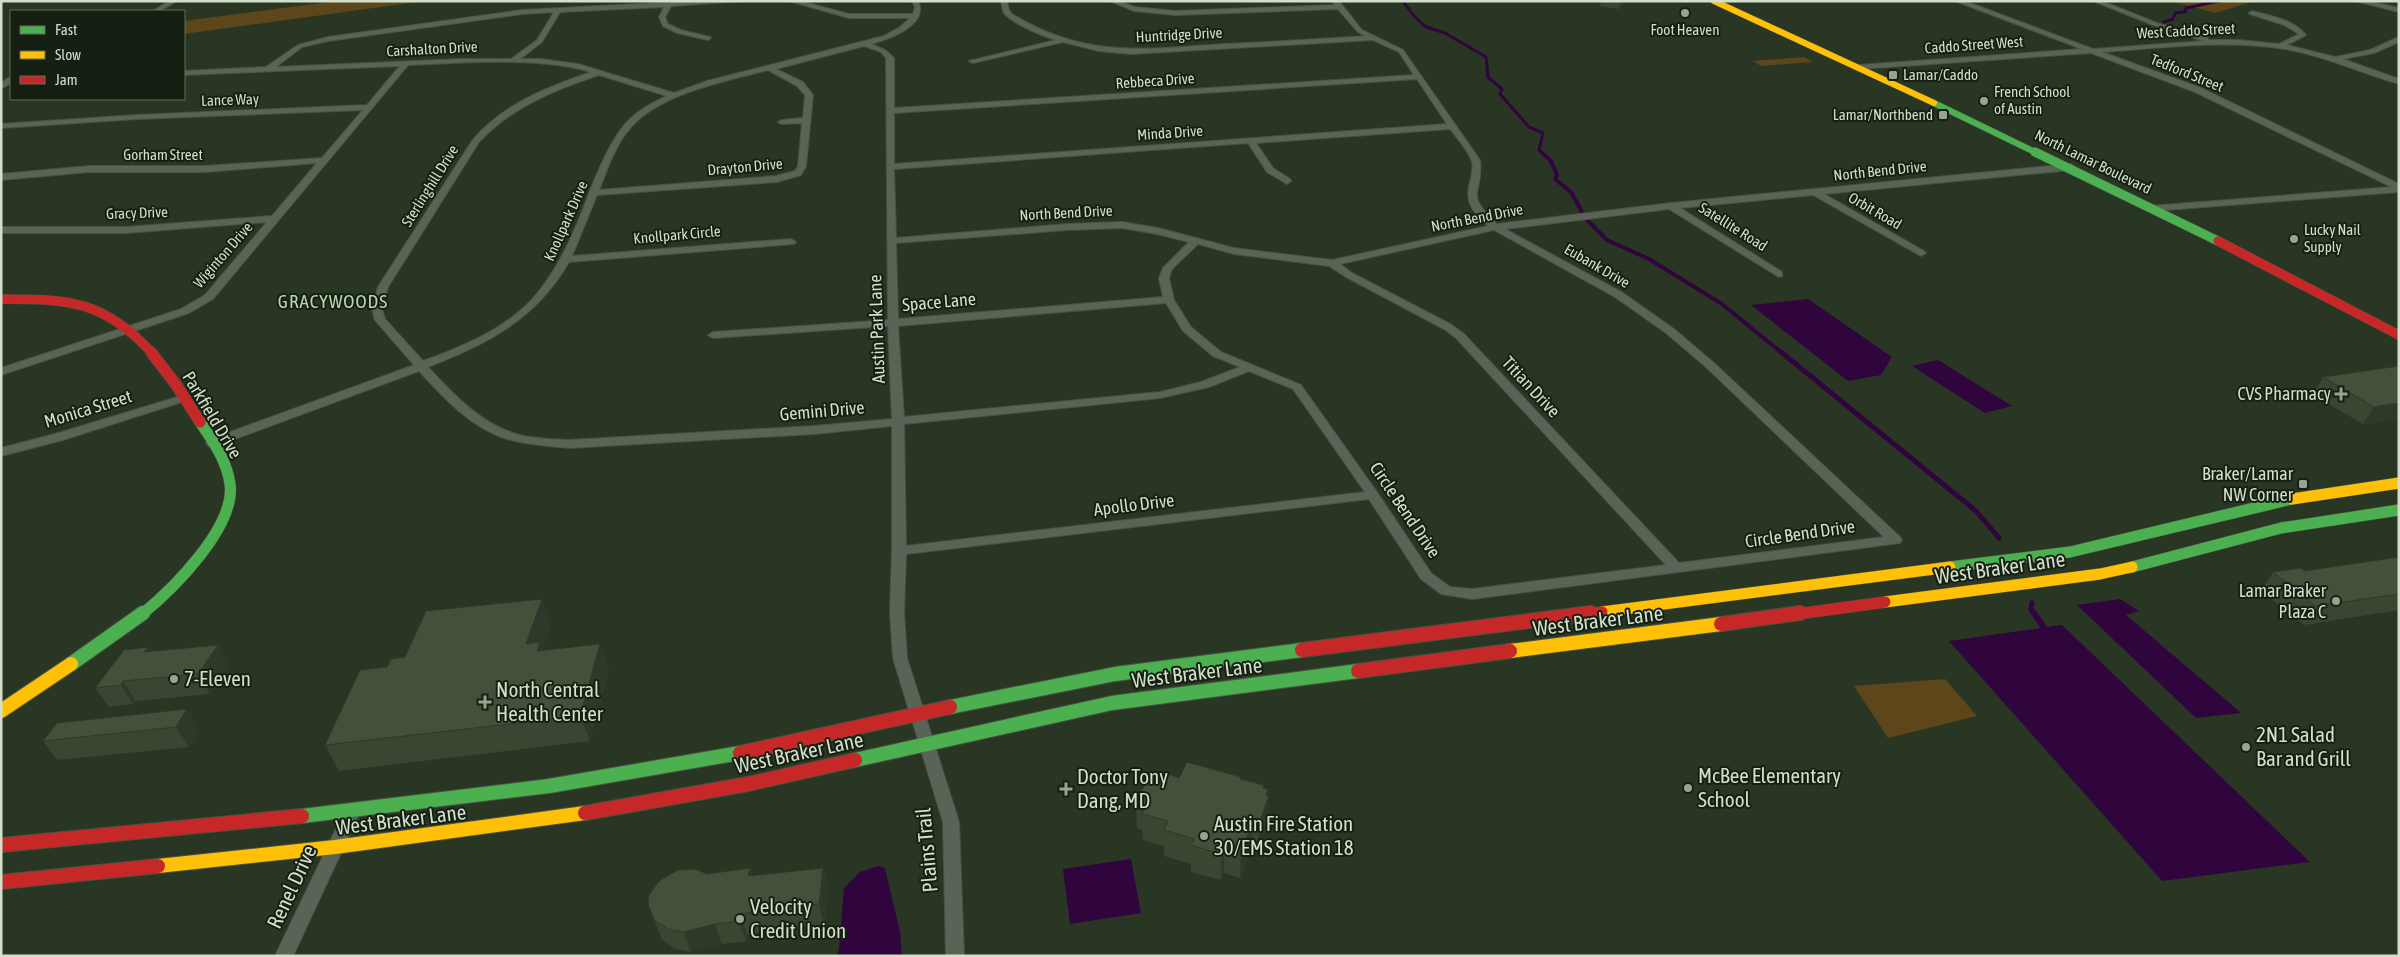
<svg xmlns="http://www.w3.org/2000/svg" width="2400" height="957" viewBox="0 0 2400 957" font-family="'Asap Condensed',sans-serif">
  <rect width="100%" height="100%" fill="#2a3624"/>
  <g fill="#5c461a">
    <polygon points="336,1 424,1 184,34 184,21"/>
    <polygon points="2171,1 2255,1 2215,13"/>
    <polygon points="1804,57 1813,62 1761,66 1753,61"/>
    <polygon points="1945,679 1977,716 1888,738 1854,686"/>
  </g>
  <g fill="#30053d">
    <polygon points="1808,299 1892,357 1881,375 1848,381 1751,305"/>
    <polygon points="1938,360 2012,406 1985,413 1912,366"/>
    <polygon points="2120,599 2139,611 2126,615 2241,713 2196,718 2077,605"/>
    <polygon points="2062,625 2310,862 2162,881 1949,641"/>
    <polygon points="1131,859 1141,913 1070,924 1063,869"/>
    <polygon points="878,866 885,868 900,932 902,956 836,956 839,949 844,888 860,872"/>
  </g>
  <g fill="none" stroke-linecap="round" stroke-linejoin="round">
    <g stroke="#30053d" stroke-width="3">
      <polyline points="1403,1 1413,15 1426,27 1445,33 1486,57 1488,77 1502,89 1500,94 1529,127 1543,133 1539,150 1542,153"/>
      <polyline points="2164,22 2173,19 2175,13 2185,12 2186,8 2219,1"/>
    </g>
    <g stroke="#30053d" stroke-width="4">
      <polyline points="1541,152 1551,161 1557,175 1555,179 1571,192 1582,212"/>
      <polyline points="1588,221 1607,240 1649,259 1722,304 1782,353"/>
    </g>
    <g stroke="#30053d" stroke-width="5">
      <polyline points="1781,352 1976,511 1999,538"/>
      <polyline points="2032,603 2031,609 2035,615"/>
    </g>
    <polyline stroke="#30053d" stroke-width="6" points="2034,613 2047,632"/>
    <defs>
      <g id="street">
        <polygon points="169,1 177,1 160,11 153,11"/>
        <path d="M 696,1 L 742,1 L 671,6 L 665,17 L 668,24 L 681,30 L 710,37 L 711,38 L 708,40 L 677,33 L 663,26 L 659,17 L 664,7 L 560,12 L 542,42 L 520,59 L 541,59 L 578,64 L 674,93 L 707,81 L 884,36 L 900,27 L 910,18 L 849,18 L 789,1 L 800,1 L 849,14 L 913,14 L 915,7 L 912,1 L 918,1 C 930,25 889,39 871,44 L 885,50 L 894,58 L 894,108 L 1414,75 L 1399,52 L 1373,40 L 1131,54 L 1099,51 L 1063,42 L 973,63 L 969,61 L 1056,40 C 1042,36 1013,24 1004,13 C 1002,10 1002,5 1001,1 L 1007,1 L 1009,10 L 1012,14 C 1086,59 1144,49 1225,44 C 1272,42 1319,39 1366,36 L 1358,32 L 1338,9 L 1175,15 L 1134,11 L 1110,1 L 1119,1 L 1135,7 L 1175,11 L 1335,5 L 1332,1 L 1339,1 L 1362,30 L 1403,50 L 1480,160 C 1484,196 1462,191 1497,224 L 1671,203 L 2071,164 L 2075,167 L 2071,170 L 1824,194 L 1924,251 L 1926,253 L 1921,256 L 1813,195 L 1680,208 L 1782,272 L 1782,276 L 1779,277 L 1669,209 L 1505,229 L 1623,293 L 1674,329 L 1714,363 L 1900,537 L 1902,540 L 1900,543 L 1472,599 L 1441,594 L 1421,579 L 1369,499 L 906,554 L 904,612 L 907,658 L 959,822 L 964,956 L 946,956 L 943,822 L 893,658 L 890,612 L 892,551 L 892,426 L 814,434 L 569,448 C 548,446 527,445 507,439 C 471,428 444,398 419,371 L 216,446 L 208,446 L 206,443 L 208,440 L 414,365 L 375,320 L 372,309 L 378,287 L 472,141 C 502,104 548,87 591,72 C 537,56 464,63 408,65 L 213,299 L 189,313 L 1,375 L 1,368 L 181,309 L 205,295 L 267,222 L 126,233 L 1,233 L 1,227 L 126,227 L 272,216 L 317,163 L 205,172 L 89,172 L 1,180 L 1,174 L 89,166 L 205,166 L 322,158 L 363,110 L 137,119 L 1,128 L 1,124 L 137,115 L 367,105 L 400,66 L 184,75 L 184,71 L 266,67 L 298,45 L 328,37 L 522,10 ZM 554,12 L 537,40 L 511,59 L 461,59 L 276,67 L 302,47 L 328,41 L 522,14 ZM 864,46 L 881,52 L 886,58 L 888,320 L 713,332 L 708,335 L 713,338 L 888,326 L 892,419 L 814,426 L 569,440 C 551,439 533,439 516,434 C 480,423 453,394 428,367 C 488,344 536,319 569,262 L 794,244 L 796,242 L 791,239 L 572,256 L 597,195 L 777,182 L 801,175 L 806,166 L 813,95 L 803,82 L 776,69 ZM 768,70 L 797,86 L 805,95 L 803,118 L 782,120 L 778,122 L 782,124 L 802,123 L 798,166 L 795,171 L 776,176 L 599,190 C 608,168 616,143 632,126 C 662,93 726,81 768,70 ZM 599,75 L 667,96 C 653,102 637,111 626,123 C 609,143 599,169 589,193 C 576,228 562,262 539,291 C 511,327 464,346 423,361 L 385,319 L 382,309 L 388,287 L 479,142 C 512,107 554,90 599,75 ZM 1417,79 L 1447,124 L 894,164 L 894,113 ZM 1450,129 C 1457,138 1469,151 1472,162 C 1474,169 1471,175 1470,182 C 1464,203 1473,211 1488,226 L 1332,260 L 1234,248 L 1158,228 L 1122,222 L 1067,224 L 896,238 L 894,169 L 1248,143 L 1267,172 L 1287,184 L 1291,181 L 1290,179 L 1273,168 L 1256,143 ZM 1122,228 L 1157,234 L 1189,242 L 1163,268 L 1159,278 L 1163,297 L 898,319 L 896,243 L 1067,230 ZM 1494,230 L 1615,297 L 1666,333 L 1706,367 L 1884,537 L 1679,563 L 1464,334 L 1452,325 L 1352,273 L 1340,264 ZM 1198,244 L 1234,254 L 1329,266 L 1346,277 L 1444,329 L 1456,338 L 1666,565 L 1472,589 L 1450,587 L 1431,573 L 1379,495 L 1301,385 L 1221,352 L 1191,327 L 1174,300 L 1169,278 L 1172,269 ZM 1166,303 L 1183,331 L 1213,356 L 1240,367 L 1201,382 L 1160,392 L 904,417 L 898,326 ZM 1249,371 L 1293,389 L 1365,492 L 906,546 L 904,424 L 1160,398 L 1209,387 Z"/>
        <path d="M 1955,1 L 1965,1 L 2093,49 L 2204,41 L 2153,25 L 2093,1 L 2102,1 L 2157,23 L 2208,38 L 2208,40 L 2239,40 L 2279,44 L 2299,34 L 2284,25 L 2250,14 L 2249,13 L 2252,11 C 2271,16 2293,19 2306,35 L 2287,45 L 2335,57 L 2370,50 L 2399,37 L 2399,42 L 2374,53 L 2343,59 L 2399,79 L 2399,84 C 2361,73 2325,56 2285,49 C 2225,39 2163,48 2102,52 L 2201,88 L 2399,184 L 2399,192 L 2153,211 L 2150,210 L 2150,206 L 2392,187 L 2195,92 L 2091,53 L 1859,69 L 1855,67 L 1859,65 L 2082,49 Z"/>
        <polygon points="2355,1 2368,1 2399,8 2399,12"/>
        <polygon points="8,78 11,78 11,83 1,89 1,83"/>
        <polygon points="184,395 188,396 190,398 188,400 63,440 1,456 1,448 55,434"/>
        <polygon points="353,803 359,805 361,810 293,956 275,956 345,810 347,805"/>
      </g>
      <polyline id="fast-far3" points="1934,103 2037,153"/>
      <polyline id="fast-far2" points="2035,152 2218,241"/>
      <g id="fast-far1">
        <polyline points="1950,567 2070,552 2292,499"/>
        <polyline points="2132,567 2281,528 2399,510"/>
        <path d="M 141,615 C 172,590 236,527 230,484 C 227,461 213,441 200,422"/>
      </g>
      <g id="fast">
        <polyline points="71,664 143,613"/>
        <polyline points="950,707 1115,674 1302,650"/>
        <polyline points="855,760 1112,703 1358,671"/>
        <polyline points="302,816 549,786 740,753"/>
      </g>
      <polyline id="slow-far2" points="1714,1 1934,103"/>
      <g id="slow-far1">
        <polyline points="2292,499 2399,483"/>
        <polyline points="1885,602 2100,574 2132,567"/>
        <polyline points="1602,612 1950,567"/>
      </g>
      <g id="slow">
        <polyline points="1510,651 1721,624"/>
        <polyline points="1,711 71,664"/>
        <polyline points="158,866 335,847 585,813"/>
      </g>
      <g id="jam-far2">
        <polyline points="2218,241 2399,335"/>
        <path d="M 1,299 C 68,299 104,300 152,353"/>
      </g>
      <g id="jam-far1">
        <polyline points="151,352 177,386 200,422"/>
        <polyline points="1581,615 1602,612"/>
        <polyline points="1790,615 1885,602"/>
      </g>
      <g id="jam">
        <polyline points="1721,624 1800,613"/>
        <polyline points="1302,650 1591,613"/>
        <polyline points="1358,671 1510,651"/>
        <polyline points="740,753 950,707"/>
        <polyline points="585,813 748,784 855,760"/>
        <polyline points="1,845 302,816"/>
        <polyline points="1,882 158,866"/>
      </g>
    </defs>
    <use href="#street" stroke="#485243" stroke-width="2"/>
    <use href="#fast-far3" stroke="#485243" stroke-width="7"/>
    <use href="#fast-far2" stroke="#485243" stroke-width="10"/>
    <use href="#fast-far1" stroke="#485243" stroke-width="12"/>
    <use href="#fast" stroke="#485243" stroke-width="16"/>
    <use href="#slow-far2" stroke="#485243" stroke-width="7"/>
    <use href="#slow-far1" stroke="#485243" stroke-width="12"/>
    <use href="#slow" stroke="#485243" stroke-width="16"/>
    <use href="#jam-far2" stroke="#485243" stroke-width="10"/>
    <use href="#jam-far1" stroke="#485243" stroke-width="12"/>
    <use href="#jam" stroke="#485243" stroke-width="16"/>
    <use href="#street" fill="#5a6456" fill-rule="evenodd"/>
    <use href="#fast-far3" stroke="#4caf50" stroke-width="6"/>
    <use href="#fast-far2" stroke="#4caf50" stroke-width="9"/>
    <use href="#fast-far1" stroke="#4caf50" stroke-width="11"/>
    <use href="#fast" stroke="#4caf50" stroke-width="14"/>
    <use href="#slow-far2" stroke="#ffc107" stroke-width="6"/>
    <use href="#slow-far1" stroke="#ffc107" stroke-width="11"/>
    <use href="#slow" stroke="#ffc107" stroke-width="14"/>
    <use href="#jam-far2" stroke="#c62828" stroke-width="9"/>
    <use href="#jam-far1" stroke="#c62828" stroke-width="11"/>
    <use href="#jam" stroke="#c62828" stroke-width="14"/>
  </g>
  <g fill="#3a4632">
    <polygon points="1601,1 1627,1 1619,9 1600,6"/>
    <polygon points="2323,377 2399,419 2363,424 2313,395"/>
    <polygon points="2399,557 2399,610 2304,625 2261,591 2273,572 2304,571"/>
    <polygon points="551,623 543,649 543,650 600,644 609,669 590,741 339,771 325,745 387,667"/>
    <polygon points="218,645 229,664 210,694 136,701 133,704 109,707 95,688 150,651"/>
    <polygon points="187,709 199,729 189,747 57,760 43,741"/>
    <polygon points="1179,778 1241,779 1264,785 1264,788 1268,789 1268,822 1258,849 1252,848 1240,878 1224,873 1221,880 1191,872 1191,864 1164,856 1164,846 1143,840 1142,830 1137,828 1136,802 1154,785"/>
    <polygon points="750,868 752,876 823,868 828,887 824,924 747,934 746,941 722,944 691,952 676,949 662,940 648,904 707,874"/>
  </g>
  <g fill="#2f3929">
    <polygon points="1621,1 1627,1 1619,9"/>
    <polygon points="2399,403 2399,419 2363,424 2374,407"/>
    <polygon points="542,599 551,623 543,649 550,668 526,644"/>
    <polygon points="600,644 609,669 590,741 580,716"/>
    <polygon points="218,645 229,664 210,694 198,674"/>
    <polygon points="148,647 160,666 144,652"/>
    <polygon points="123,681 136,701 133,704 121,685"/>
    <polygon points="187,709 199,729 189,747 176,727"/>
    <polygon points="1268,789 1268,801 1269,796 1268,822 1258,849 1259,823 1266,795"/>
    <polygon points="1253,822 1252,848 1240,878 1241,852"/>
    <polygon points="1224,847 1224,873 1221,880 1221,854"/>
    <polygon points="750,868 756,888 748,876"/>
    <polygon points="823,868 828,887 824,924 819,904"/>
    <polygon points="740,914 747,934 746,941 739,921"/>
    <polygon points="715,924 722,944 691,952 684,932"/>
  </g>
  <g fill="#43513a" stroke="#2f3929">
    <polygon points="2399,366 2399,403 2374,407 2323,377"/>
    <polygon points="2399,557 2399,594 2316,606 2273,572 2301,568 2304,571"/>
    <polygon points="542,599 526,644 540,642 537,651 600,644 580,716 325,745 360,670 387,667 391,659 405,657 426,611"/>
    <polygon points="218,645 198,674 123,681 121,685 95,688 124,650 148,647 144,652"/>
    <polygon points="187,709 176,727 43,741 57,723"/>
    <polygon points="1187,762 1241,777 1240,779 1264,785 1263,788 1268,789 1266,795 1269,796 1259,823 1253,822 1241,852 1224,847 1221,854 1191,845 1194,839 1164,830 1168,821 1142,814 1146,805 1136,802 1146,782 1154,785 1160,772 1179,778"/>
    <polygon points="750,868 748,876 823,868 819,904 740,914 739,921 715,924 684,932 668,929 654,920 648,904 649,895 659,881 678,870 695,869 707,874"/>
  </g>
  <g fill="#97a491" stroke="#162012" stroke-width="2">
    <circle cx="1685" cy="13" r="5"/>
    <rect x="1888" y="70" width="10" height="10" rx="2.5"/>
    <circle cx="1984" cy="101" r="5"/>
    <rect x="1938" y="110" width="10" height="10" rx="2.5"/>
    <circle cx="2294" cy="239" r="5"/>
    <path d="M2338.5 386.5h5v5h5v5h-5v5h-5v-5h-5v-5h5z"/>
    <rect x="2298" y="479" width="10" height="10" rx="2.5"/>
    <circle cx="2336" cy="601" r="5"/>
    <circle cx="174" cy="679" r="5"/>
    <path d="M482.5 694.5h5v5h5v5h-5v5h-5v-5h-5v-5h5z"/>
    <circle cx="2246" cy="747" r="5"/>
    <circle cx="1688" cy="788" r="5"/>
    <path d="M1063.5 781.5h5v5h5v5h-5v5h-5v-5h-5v-5h5z"/>
    <circle cx="1204" cy="836" r="5"/>
    <circle cx="740" cy="919" r="5"/>
  </g>
  <g text-anchor="middle" stroke-width="4" stroke-linejoin="round" paint-order="stroke">
    <g font-size="15" fill="#d1dfcb" stroke="#162012" text-anchor="start">
      <text x="1685" y="35" text-anchor="middle">Foot Heaven</text>
      <text x="1903" y="80">Lamar/Caddo</text>
      <text x="1994" y="97">French School<tspan x="1994" dy="17">of Austin</tspan></text>
      <text x="1933" y="120" text-anchor="end">Lamar/Northbend</text>
      <text x="2304" y="235">Lucky Nail<tspan x="2304" dy="17">Supply</tspan></text>
    </g>
    <g font-size="15" fill="#d1dfcb" stroke="#162012">
      <text transform="translate(2186 31) rotate(-3)" y="5">West Caddo Street</text>
      <text transform="translate(1179 35) rotate(-3)" y="5">Huntridge Drive</text>
      <text transform="translate(1974 45) rotate(-4)" y="5">Caddo Street West</text>
      <text transform="translate(432 49) rotate(-3)" y="5">Carshalton Drive</text>
      <text transform="translate(2187 73) rotate(22)" y="5">Tedford Street</text>
      <text transform="translate(1155 81) rotate(-4)" y="5">Rebbeca Drive</text>
      <text transform="translate(230 100) rotate(-2)" y="5">Lance Way</text>
      <text transform="translate(1170 133) rotate(-4)" y="5">Minda Drive</text>
      <text x="163" y="160">Gorham Street</text>
      <text transform="translate(2093 162) rotate(26)" y="5">North Lamar Boulevard</text>
      <text transform="translate(745 167) rotate(-5)" y="5">Drayton Drive</text>
      <text transform="translate(1880 171) rotate(-6)" y="5">North Bend Drive</text>
      <text transform="translate(430 186) rotate(-58)" y="5">Sterlinghill Drive</text>
      <text transform="translate(1875 211) rotate(30)" y="5">Orbit Road</text>
      <text transform="translate(137 213) rotate(-2)" y="5">Gracy Drive</text>
      <text transform="translate(1066 213) rotate(-3)" y="5">North Bend Drive</text>
      <text transform="translate(1477 218) rotate(-11)" y="5">North Bend Drive</text>
      <text transform="translate(566 221) rotate(-66)" y="5">Knollpark Drive</text>
      <text transform="translate(1733 227) rotate(32)" y="5">Satellite Road</text>
      <text transform="translate(677 235) rotate(-5)" y="5">Knollpark Circle</text>
      <text transform="translate(223 255) rotate(-49)" y="5">Wiginton Drive</text>
      <text transform="translate(1597 266) rotate(30)" y="5">Eubank Drive</text>
    </g>
    <g font-size="18" fill="#d1dfcb" stroke="#162012">
      <text transform="translate(939 302) rotate(-5)" y="6">Space Lane</text>
      <text transform="translate(877 329) rotate(-92)" y="6">Austin Park Lane</text>
      <text transform="translate(1531 387) rotate(47)" y="6">Titian Drive</text>
      <text transform="translate(88 409) rotate(-17)" y="6">Monica Street</text>
      <text transform="translate(822 411) rotate(-5)" y="6">Gemini Drive</text>
      <text transform="translate(212 415) rotate(59)" y="6">Parkfield Drive</text>
      <text transform="translate(1134 505) rotate(-7)" y="6">Apollo Drive</text>
      <text transform="translate(1405 510) rotate(56)" y="6">Circle Bend Drive</text>
      <text transform="translate(1800 534) rotate(-8)" y="6">Circle Bend Drive</text>
    </g>
    <g font-size="18" fill="#d1dfcb" stroke="#162012" text-anchor="end">
      <text x="2331" y="400">CVS Pharmacy</text>
      <text x="2293" y="480">Braker/Lamar<tspan x="2293" dy="21">NW Corner</tspan></text>
      <text x="2326" y="597">Lamar Braker<tspan x="2326" dy="21">Plaza C</tspan></text>
    </g>
    <g font-size="19" letter-spacing="1" fill="#bad6af" stroke="#162012">
      <text x="333" y="308">GRACYWOODS</text>
    </g>
    <g font-size="21" fill="#d1dfcb" stroke="#162012">
      <text transform="translate(2000 568) rotate(-8)" y="7">West Braker Lane</text>
      <text transform="translate(1598 621) rotate(-7)" y="7">West Braker Lane</text>
      <text transform="translate(1197 673) rotate(-7)" y="7">West Braker Lane</text>
      <text transform="translate(799 753) rotate(-12)" y="7">West Braker Lane</text>
      <text transform="translate(401 820) rotate(-7)" y="7">West Braker Lane</text>
      <text transform="translate(927 850) rotate(-95)" y="7">Plains Trail</text>
      <text transform="translate(292 887) rotate(-65)" y="7">Renel Drive</text>
    </g>
    <g font-size="21" fill="#d1dfcb" stroke="#162012" text-anchor="start">
      <text x="184" y="686">7-Eleven</text>
      <text x="496" y="697">North Central<tspan x="496" dy="24">Health Center</tspan></text>
      <text x="2256" y="742">2N1 Salad<tspan x="2256" dy="24">Bar and Grill</tspan></text>
      <text x="1698" y="783">McBee Elementary<tspan x="1698" dy="24">School</tspan></text>
      <text x="1077" y="784">Doctor Tony<tspan x="1077" dy="24">Dang, MD</tspan></text>
      <text x="1214" y="831">Austin Fire Station<tspan x="1214" dy="24">30/EMS Station 18</tspan></text>
      <text x="750" y="914">Velocity<tspan x="750" dy="24">Credit Union</tspan></text>
    </g>
  </g>
  <rect width="2400" height="957" fill="none" stroke="#d1dfcb" stroke-width="5"/>
  <rect x="10" y="10" width="175" height="90" fill="#162012" stroke="#616c5c"/>
  <rect x="20" y="26" width="25" height="8" fill="#4caf50" stroke="#616c5c"/>
  <text x="55" y="35" font-size="15" fill="#d1dfcb">Fast</text>
  <rect x="20" y="51" width="25" height="8" fill="#ffc107" stroke="#616c5c"/>
  <text x="55" y="60" font-size="15" fill="#d1dfcb">Slow</text>
  <rect x="20" y="76" width="25" height="8" fill="#c62828" stroke="#616c5c"/>
  <text x="55" y="85" font-size="15" fill="#d1dfcb">Jam</text>
</svg>
